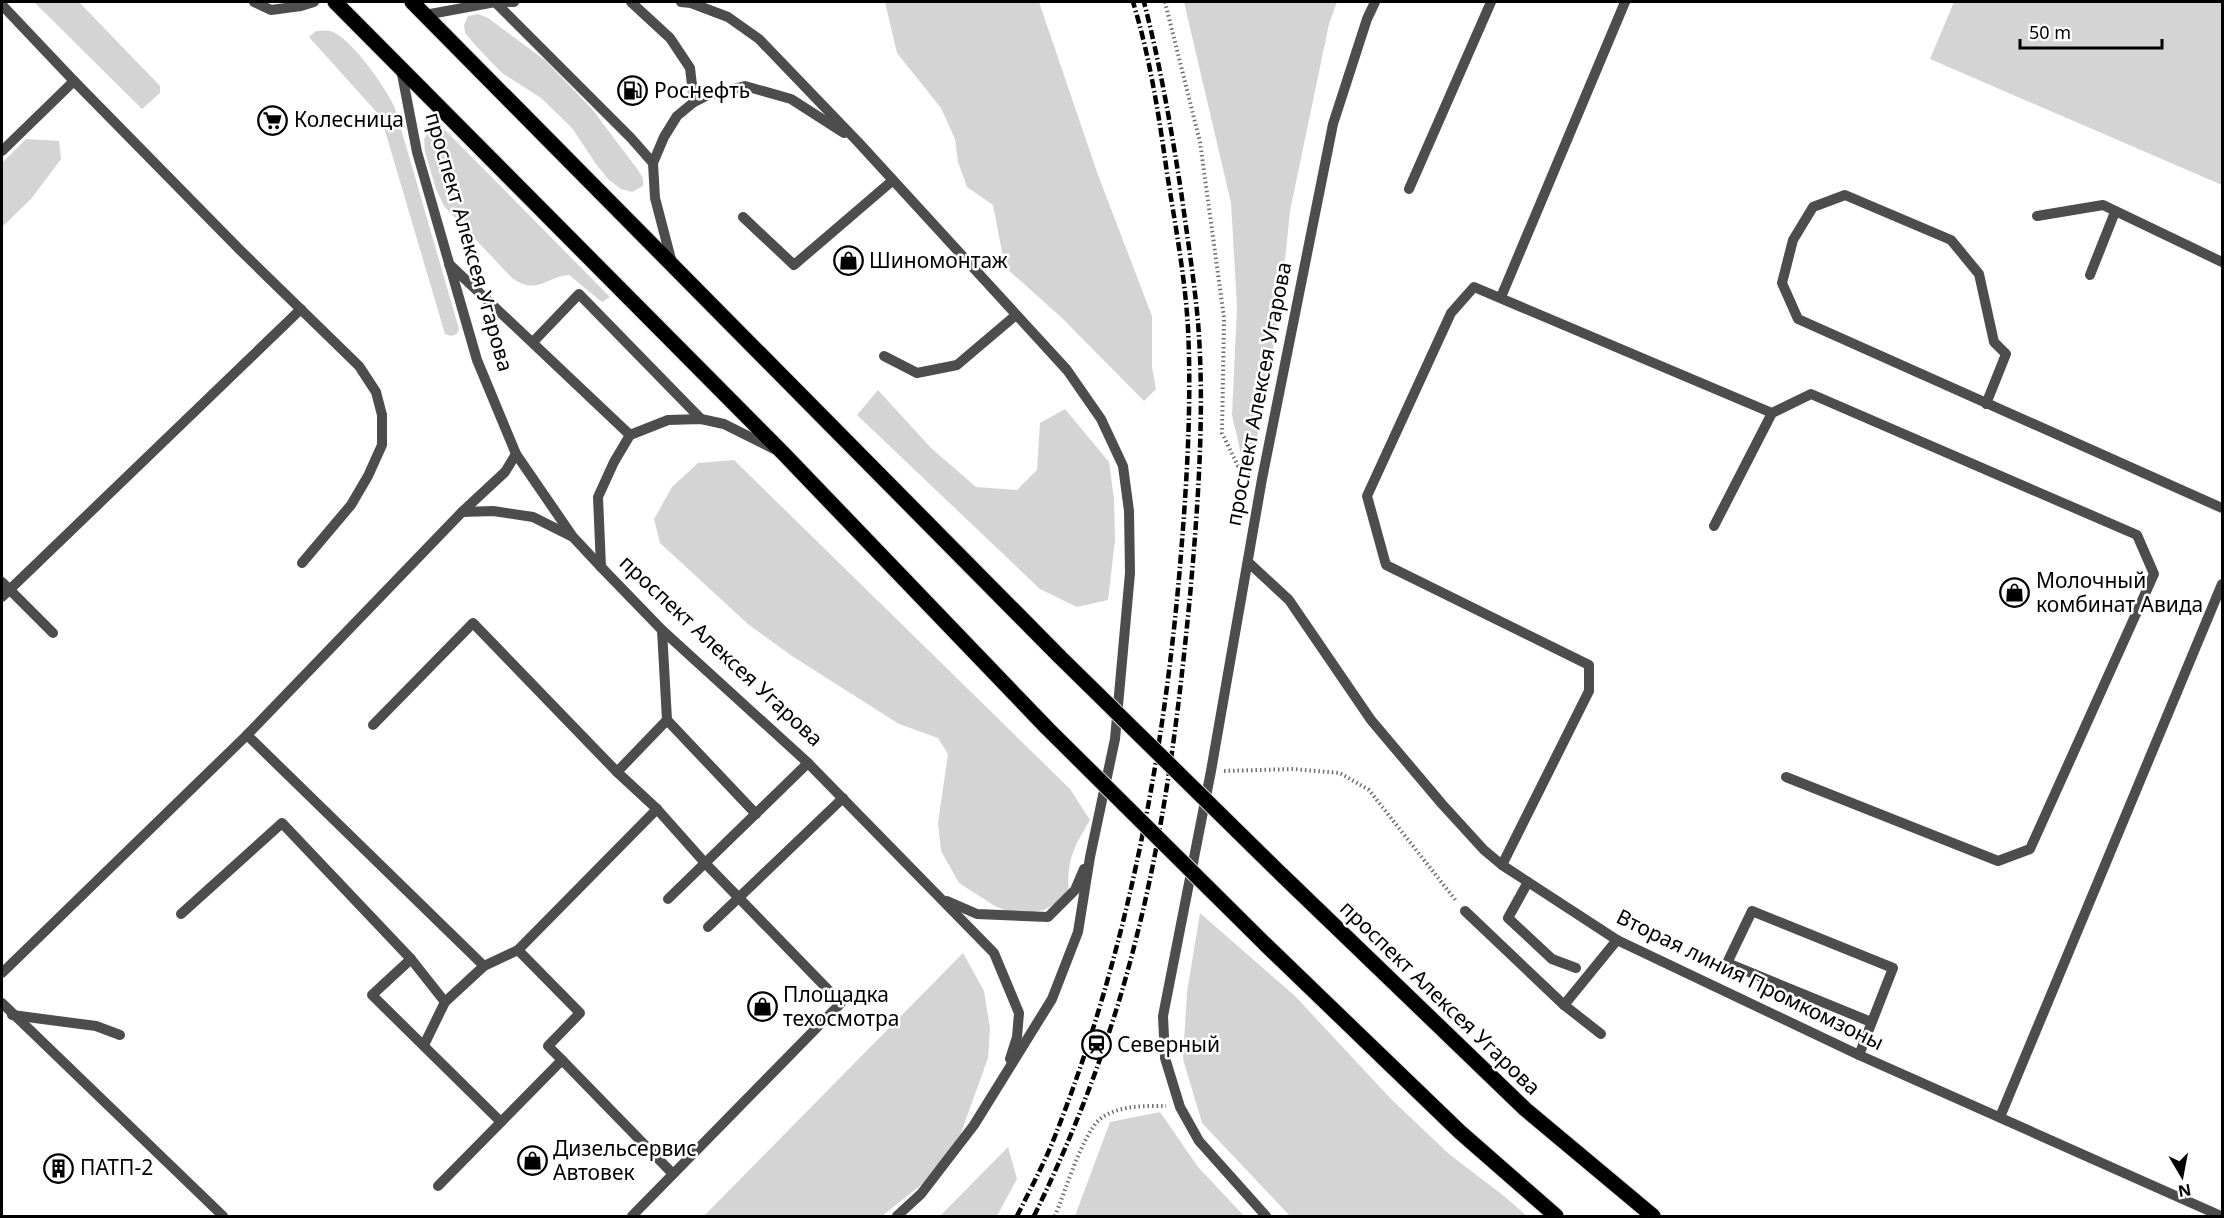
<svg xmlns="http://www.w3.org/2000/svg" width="2224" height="1218" viewBox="0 0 2224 1218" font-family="'Noto Sans',sans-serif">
  <rect width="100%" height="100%" fill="#fff"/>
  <g fill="#d4d4d4">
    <polygon points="34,2 79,2 160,86 160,93 142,109"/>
    <polygon points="885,2 1039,2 1098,175 1152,316 1152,367 1156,389 1144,401 1062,318 1005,267 993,205 967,187 958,162 955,139 941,108 897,53"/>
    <polygon points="1184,2 1337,2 1329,24 1290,211 1280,310 1253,460 1241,454 1232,415 1237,307 1231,203"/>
    <polygon points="1954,2 2222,2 2222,185 1930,59"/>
    <polygon points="478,14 488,18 546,61 592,109 638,170 643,178 643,186 632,192 621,189 609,180 596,164 572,128 541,98 502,73 477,47 465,33 464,25 468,16"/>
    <path d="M 316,31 C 320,31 326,30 330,31 C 350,36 387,89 395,108 L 459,329 L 457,334 L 451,336 L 445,334 L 381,117 L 309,37 Z"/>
    <path d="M 436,121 L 610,297 L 602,302 L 569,275 C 545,277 537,296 512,278 L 444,206 L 436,189 L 425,152 L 424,139 Z"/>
    <polygon points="26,139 59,141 61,159 31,199 2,227 2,163"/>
    <polygon points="878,390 931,448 976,487 1017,490 1037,470 1040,423 1065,409 1109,462 1114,499 1115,540 1108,600 1077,607 1040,589 857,415"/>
    <path d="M 734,460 L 1070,789 L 1090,820 C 1073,849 1066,861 1069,896 L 1044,910 L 1017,915 L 995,906 L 959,883 L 941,851 L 938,823 L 948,754 L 938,738 L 899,724 L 792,656 L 749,625 L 660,543 L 654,519 L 672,487 L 698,463 Z"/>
    <polygon points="1200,913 1295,996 1391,1099 1449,1154 1504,1196 1527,1216 1290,1216 1202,1123 1183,1059 1187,992"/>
    <polygon points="963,953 984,991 990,1028 988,1058 961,1133 941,1169 882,1216 704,1216"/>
    <polygon points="1160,1112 1198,1167 1244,1216 1075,1216 1110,1122"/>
    <polygon points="1008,1147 1017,1179 997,1216 940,1216"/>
  </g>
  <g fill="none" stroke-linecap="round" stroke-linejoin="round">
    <defs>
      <g id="major">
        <polyline points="335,2 783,453 1047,728"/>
        <polyline points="412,2 1060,657"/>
        <polyline points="1281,874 1525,1109 1653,1216"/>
        <polyline points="1265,944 1460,1132 1556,1216"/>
      </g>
    </defs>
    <use href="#major" stroke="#dbdbdb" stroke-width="17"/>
    <g stroke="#6f6f6f" stroke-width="4" stroke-dasharray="1.5 3" stroke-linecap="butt">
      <polyline points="1165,2 1200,142 1224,318 1222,433 1238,466 1251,473"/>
      <polyline points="1224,771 1293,769 1340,773 1369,790 1457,902"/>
      <path d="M 1055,1216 C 1065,1192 1082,1136 1099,1120 C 1117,1105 1144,1106 1166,1106"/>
    </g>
    <g stroke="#4d4d4d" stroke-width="10">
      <polyline points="254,2 271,10 301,6 314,2"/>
      <polyline points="495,2 631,138 653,163"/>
      <polyline points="631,2 670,38 690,68 694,102"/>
      <polyline points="681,2 691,3 728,17 759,39 859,143 1067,370 1101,419 1123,466 1129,511 1130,573 1115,739 1090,857 1078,932 1052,999 974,1125 921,1194 897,1216"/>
      <polyline points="2,5 74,81 240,250 359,366 376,392 382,415 382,445 368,476 351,505 302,563"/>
      <polyline points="425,15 495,2 514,2"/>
      <polyline points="401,69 417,152 477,360 516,454 573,537 601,567 662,630 808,763 994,953 1019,1013 1017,1037 1010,1059"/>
      <polyline points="2,151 74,81"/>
      <polyline points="1409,189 1491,2"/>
      <polyline points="2037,216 2103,205 2222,262"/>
      <polyline points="743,217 794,265 892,181"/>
      <polyline points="672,263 655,198 653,163 664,137 677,116 694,102 706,96 745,86 791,99 844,133"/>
      <polyline points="449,264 630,435"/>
      <polyline points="2090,275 2115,212"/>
      <polyline points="1501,297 1625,2"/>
      <polyline points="533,342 579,294 701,419"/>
      <polyline points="884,356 917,373 957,365 1016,315"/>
      <polyline points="1986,404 2006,354 1994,342 1979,274 1951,240 1845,195 1813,207 1793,240 1782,283 1798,319 2222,508"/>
      <polyline points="462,512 493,511 533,517 571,536"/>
      <polyline points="1714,526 1772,413"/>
      <polyline points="1248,562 1289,600 1371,720 1442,804 1484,850 1502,865 1617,940 1859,1055 2221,1216"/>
      <polyline points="601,567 598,497 614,462 630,435 668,420 701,419 724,424 774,449"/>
      <polyline points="2,582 53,633"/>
      <polyline points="2,597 301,309"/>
      <polyline points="662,630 667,720 756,814"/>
      <polyline points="373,725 473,623 617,772 657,809 705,863 841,1003 632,1216"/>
      <polyline points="247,735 484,966"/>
      <polyline points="617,772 667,720"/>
      <polyline points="1502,865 1589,691 1589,665 1386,565 1367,496 1451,313 1474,287 1772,413 1811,394 2137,535 2154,574 2030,849 1998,861 1786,777"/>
      <polyline points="1528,882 1508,918 1552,959 1576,968"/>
      <polyline points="668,899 808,763"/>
      <polyline points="947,901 977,914 1048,917 1075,890 1084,869"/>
      <polyline points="1465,911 1564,1005 1601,1034"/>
      <polyline points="181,914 282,823 411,959 445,1002"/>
      <polyline points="708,927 843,798"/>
      <polyline points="411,959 372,995 501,1122"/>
      <polyline points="2,973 247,735 462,512 505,472 516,454"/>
      <polyline points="2,1003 223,1216"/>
      <polyline points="1564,1005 1617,940"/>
      <polyline points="12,1015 96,1026 120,1035"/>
      <polyline points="424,1045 445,1002 484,966 518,950 657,809"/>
      <polyline points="1859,1055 1893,968 1752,911 1727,963 1871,1022"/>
      <polyline points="562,1060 673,1174"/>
      <polyline points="2000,1117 2222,584"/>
      <polyline points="438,1186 562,1060 548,1046 580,1013 518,950"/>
      <polyline points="1266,1216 1199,1141 1180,1107 1165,1058 1163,1016 1211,771 1262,479 1333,124 1367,19 1375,2"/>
    </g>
    <use href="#major" stroke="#000" stroke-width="15"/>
    <g stroke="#000" stroke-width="4.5" stroke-dasharray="9 3 1.5 3" stroke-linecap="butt">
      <path d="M 1017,1216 C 1031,1188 1046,1160 1057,1131 C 1126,954 1162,767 1179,578 C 1186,495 1192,411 1188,328 C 1185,276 1175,224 1167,173 C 1159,116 1150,57 1133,2"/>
      <path d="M 1034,1216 C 1078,1126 1113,1033 1137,935 C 1165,824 1179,710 1190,596 C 1198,506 1205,412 1198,322 C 1194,278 1187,235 1181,191 C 1171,127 1160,64 1144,2"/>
    </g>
    <defs>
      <g id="major-bridge">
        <polyline points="1060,657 1281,874"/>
        <polyline points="1047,728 1265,944"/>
      </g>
    </defs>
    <use href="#major-bridge" stroke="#dbdbdb" stroke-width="17" stroke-linecap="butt"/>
    <use href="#major-bridge" stroke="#000" stroke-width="15"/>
  </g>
  <defs>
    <symbol id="fuel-ring" viewBox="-11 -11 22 22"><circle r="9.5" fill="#fff" stroke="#000" stroke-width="1.5"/><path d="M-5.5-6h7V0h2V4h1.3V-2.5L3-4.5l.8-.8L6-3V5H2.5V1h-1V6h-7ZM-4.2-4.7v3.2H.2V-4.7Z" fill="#000"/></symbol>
    <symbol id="supermarket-ring" viewBox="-11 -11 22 22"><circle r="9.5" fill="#fff" stroke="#000" stroke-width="1.5"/><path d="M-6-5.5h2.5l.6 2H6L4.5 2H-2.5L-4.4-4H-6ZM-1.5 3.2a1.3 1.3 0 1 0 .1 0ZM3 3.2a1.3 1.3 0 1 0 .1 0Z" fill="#000"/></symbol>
    <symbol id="shop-ring" viewBox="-11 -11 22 22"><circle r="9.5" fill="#fff" stroke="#000" stroke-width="1.5"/><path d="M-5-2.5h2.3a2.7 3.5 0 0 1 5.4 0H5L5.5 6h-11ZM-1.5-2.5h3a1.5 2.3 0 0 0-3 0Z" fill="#000"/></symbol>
    <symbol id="station-ring" viewBox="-11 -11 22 22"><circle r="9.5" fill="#fff" stroke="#000" stroke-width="1.5"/><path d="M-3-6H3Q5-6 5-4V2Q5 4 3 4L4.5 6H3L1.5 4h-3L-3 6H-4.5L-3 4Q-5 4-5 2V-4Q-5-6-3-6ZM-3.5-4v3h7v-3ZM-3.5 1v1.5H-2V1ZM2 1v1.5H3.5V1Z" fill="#000"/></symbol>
    <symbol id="building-ring" viewBox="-11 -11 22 22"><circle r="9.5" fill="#fff" stroke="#000" stroke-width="1.5"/><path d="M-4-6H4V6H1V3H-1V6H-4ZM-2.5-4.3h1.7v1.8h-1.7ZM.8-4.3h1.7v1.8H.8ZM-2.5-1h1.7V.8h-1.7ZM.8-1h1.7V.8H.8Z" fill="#000"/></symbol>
  </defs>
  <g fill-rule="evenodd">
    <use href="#fuel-ring" x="616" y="74" width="33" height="33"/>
    <use href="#supermarket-ring" x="256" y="104" width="33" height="33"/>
    <use href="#shop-ring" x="832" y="244" width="33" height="33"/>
    <use href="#shop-ring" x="1998" y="576" width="33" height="33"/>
    <use href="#shop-ring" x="746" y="990" width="33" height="33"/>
    <use href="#station-ring" x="1080" y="1028" width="33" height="33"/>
    <use href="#shop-ring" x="516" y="1144" width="33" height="33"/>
    <use href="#building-ring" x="42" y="1152" width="33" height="33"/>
  </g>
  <g text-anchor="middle" stroke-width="5" stroke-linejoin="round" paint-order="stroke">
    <g font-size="21" fill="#000" stroke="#fff" text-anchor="start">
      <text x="654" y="98">Роснефть</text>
      <text x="294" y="127">Колесница</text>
      <text x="869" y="268">Шиномонтаж</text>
      <text x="2036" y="588">Молочный<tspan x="2036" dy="24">комбинат Авида</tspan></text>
      <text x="783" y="1002">Площадка<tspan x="783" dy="24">техосмотра</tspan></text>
      <text x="1117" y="1052">Северный</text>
      <text x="553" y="1156">Дизельсервис<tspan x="553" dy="24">Автовек</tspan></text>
      <text x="80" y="1175">ПАТП-2</text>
    </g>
    <g font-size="21" fill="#000" stroke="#fff">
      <text transform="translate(469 242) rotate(74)" y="7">проспект Алексея Угарова</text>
      <text transform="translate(1259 394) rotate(-79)" y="7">проспект Алексея Угарова</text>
      <text transform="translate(721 651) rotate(43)" y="7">проспект Алексея Угарова</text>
      <text transform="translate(1750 980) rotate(26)" y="7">Вторая линия Промкомзоны</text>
      <text transform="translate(1440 998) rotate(44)" y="7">проспект Алексея Угарова</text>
    </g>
  </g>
  <rect width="2224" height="1218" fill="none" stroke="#000000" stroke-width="6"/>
  <g transform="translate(2182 1176) rotate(170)" stroke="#ffffff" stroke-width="4.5" paint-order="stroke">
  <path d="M0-4.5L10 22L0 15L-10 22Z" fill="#000000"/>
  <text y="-9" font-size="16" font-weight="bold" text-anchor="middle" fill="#000000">N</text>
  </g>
  <path d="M2020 39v9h142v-9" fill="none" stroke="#000000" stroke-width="3"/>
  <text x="2029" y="39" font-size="18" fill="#000000" stroke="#ffffff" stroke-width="4.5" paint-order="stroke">50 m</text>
</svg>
